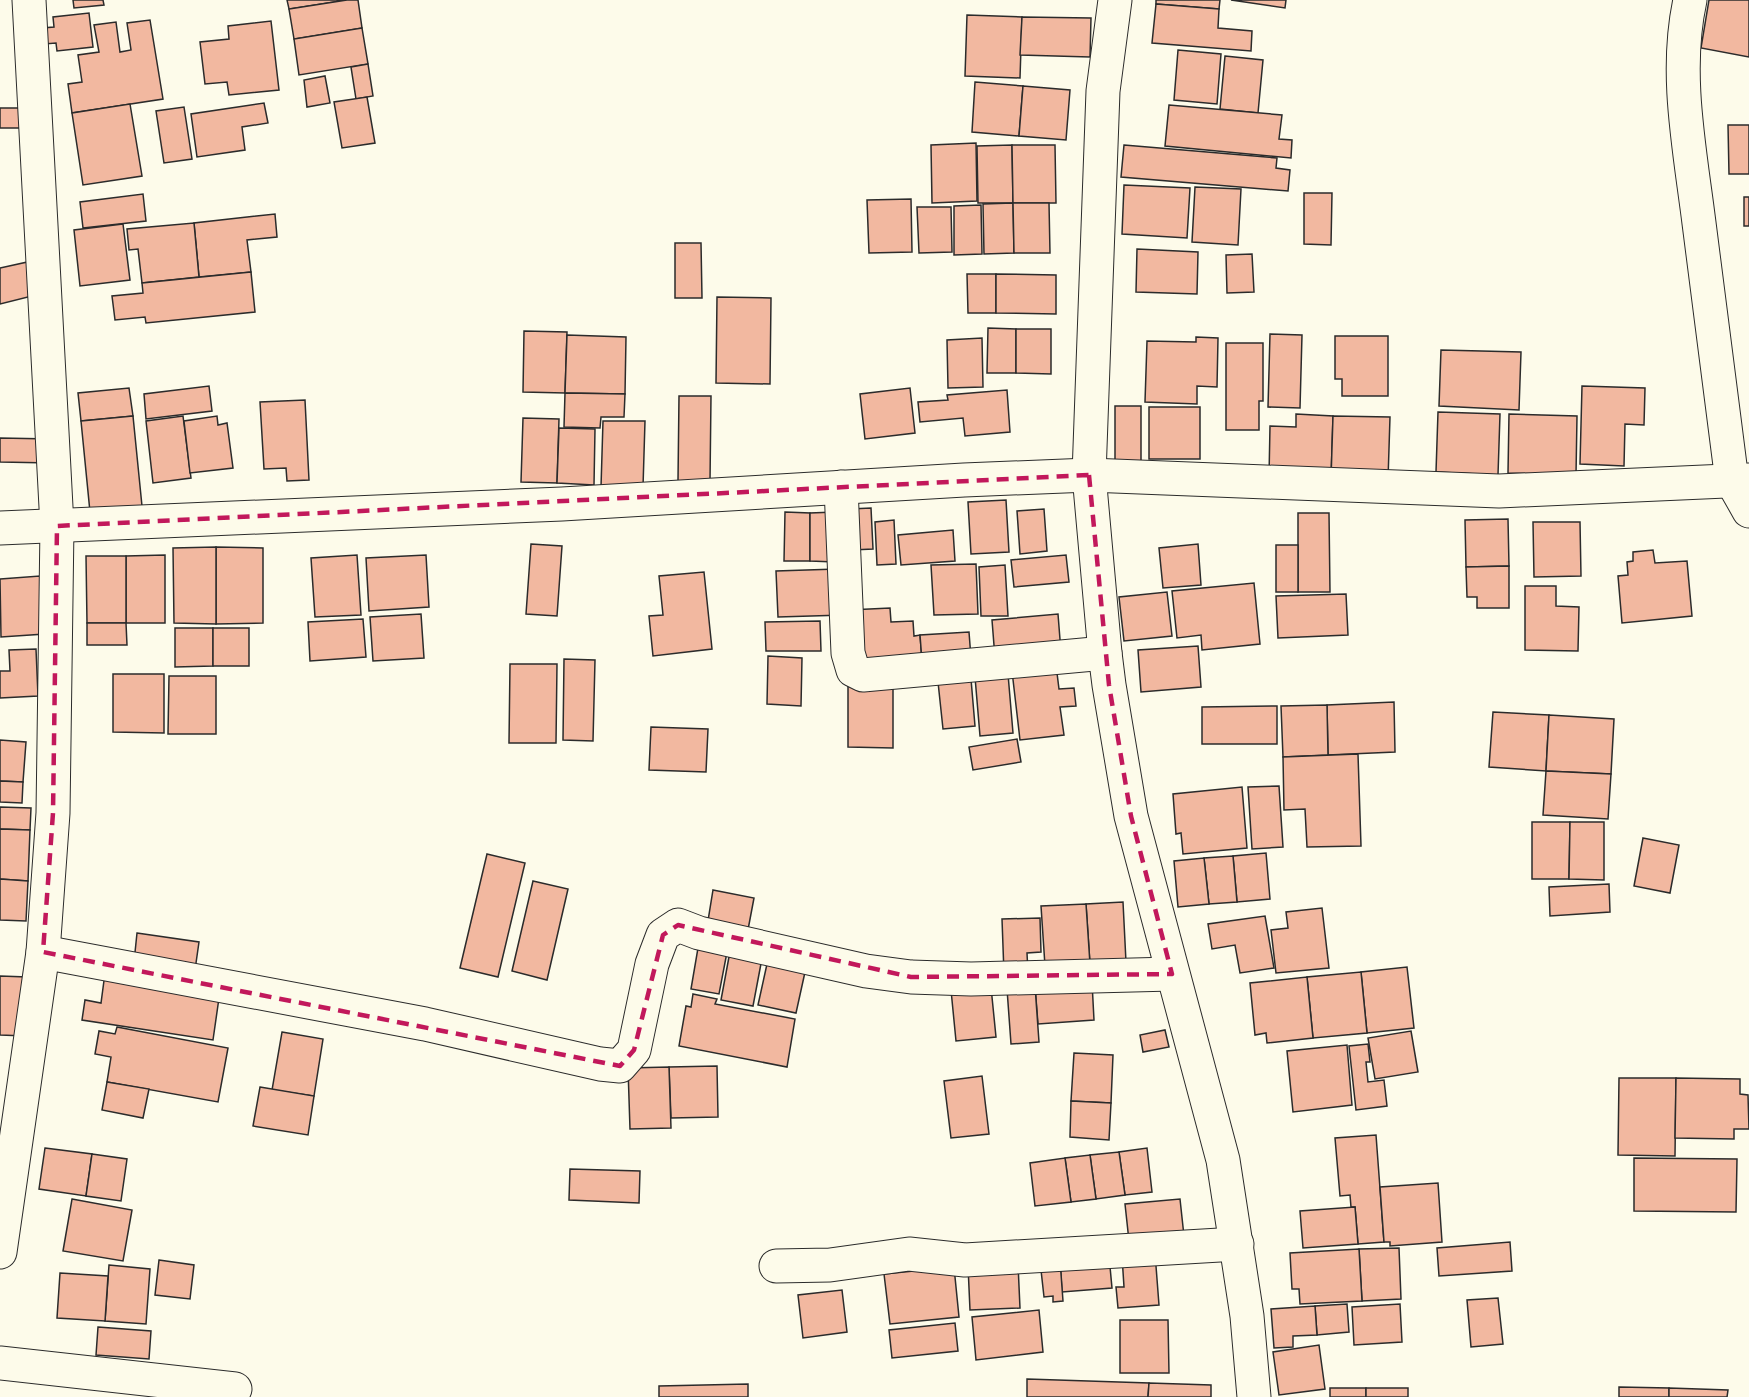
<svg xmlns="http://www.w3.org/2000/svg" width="1749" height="1397" viewBox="0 0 1749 1397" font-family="Bitter,serif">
  <rect width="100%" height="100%" fill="#fdfbea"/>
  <g fill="#f2b8a0" stroke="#2b2b2b" stroke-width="1.5">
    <polygon points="73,0 103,0 104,5 74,8"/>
    <polygon points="287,0 347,0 289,9"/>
    <polygon points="347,0 358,0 362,28 294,39 289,9"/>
    <polygon points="1156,0 1220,0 1219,9 1156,4"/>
    <polygon points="1231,0 1286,0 1285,8"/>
    <polygon points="1709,0 1749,0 1749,57 1701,48"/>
    <polygon points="1156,4 1219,9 1218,28 1252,31 1251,51 1152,43"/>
    <polygon points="89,13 93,47 57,51 56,43 44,44 42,28 54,27 53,17"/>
    <polygon points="967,15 1022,17 1020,78 965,76"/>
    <polygon points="1022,17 1091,18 1090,57 1020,55"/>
    <polygon points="150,20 163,99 72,113 68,84 82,82 78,55 99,52 94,25 116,22 120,52 131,50 127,23"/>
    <polygon points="271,21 279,90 229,95 227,82 205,84 200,42 229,39 228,26"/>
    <polygon points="362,28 368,64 299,75 294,39"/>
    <polygon points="1178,50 1221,54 1217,104 1174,100"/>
    <polygon points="1225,56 1263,60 1258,113 1220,109"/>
    <polygon points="368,64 373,96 356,99 351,67"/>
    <polygon points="325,76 330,103 307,107 304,80"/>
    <polygon points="975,82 1023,86 1019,136 972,132"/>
    <polygon points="1023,86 1070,90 1066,140 1019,136"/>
    <polygon points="367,97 375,143 342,148 334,102"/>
    <polygon points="264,103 268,123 242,127 245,150 197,157 191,114"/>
    <polygon points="130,104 142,176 83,185 72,113"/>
    <polygon points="1169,105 1282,115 1279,139 1292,140 1291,158 1165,146"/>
    <polygon points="184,107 192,159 164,163 156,111"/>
    <rect x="0" y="108" width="23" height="20"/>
    <polygon points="1728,125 1749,125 1749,174 1729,174"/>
    <polygon points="976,143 977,201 932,203 931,145"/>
    <polygon points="1012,145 1013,203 978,203 977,146"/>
    <polygon points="1012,145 1055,145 1056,203 1013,203"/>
    <polygon points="1124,145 1277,158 1276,168 1290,170 1288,191 1121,177"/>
    <polygon points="1124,185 1190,188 1187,238 1122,234"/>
    <polygon points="1195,187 1241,189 1238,245 1192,242"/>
    <polygon points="1304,193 1332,193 1331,245 1304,244"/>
    <polygon points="143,194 146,221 83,228 80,202"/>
    <rect x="1744" y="197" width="5" height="29"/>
    <polygon points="911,199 912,252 869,253 867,200"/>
    <polygon points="1013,203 1014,253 984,254 983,204"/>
    <polygon points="1013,203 1049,203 1050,253 1014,253"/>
    <polygon points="981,205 982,254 954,255 954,206"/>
    <polygon points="917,207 951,207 952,252 919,253"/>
    <polygon points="275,214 277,237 247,240 251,272 199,277 194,223"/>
    <polygon points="194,223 199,277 142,283 138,249 129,250 127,229"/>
    <polygon points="123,224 130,280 80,286 74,230"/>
    <polygon points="675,243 701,243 702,298 675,298"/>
    <polygon points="1137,249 1198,252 1197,294 1136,292"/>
    <polygon points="1252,254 1254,292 1227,293 1226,255"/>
    <polygon points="32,261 40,294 0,304 0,268"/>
    <polygon points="251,272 255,312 146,323 145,317 115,320 112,296 143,293 142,283"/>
    <polygon points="967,274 996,274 996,313 968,313"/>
    <polygon points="996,274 1056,275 1056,314 996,313"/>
    <polygon points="717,297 771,298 770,384 716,383"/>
    <polygon points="988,328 1016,329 1016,373 987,373"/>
    <polygon points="1016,329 1051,329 1051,374 1016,373"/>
    <polygon points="524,331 567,332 565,393 523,392"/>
    <polygon points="1270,334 1302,335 1300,408 1268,407"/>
    <polygon points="567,335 626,337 625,394 565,393"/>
    <polygon points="1335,336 1388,336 1388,396 1342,396 1342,379 1335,379"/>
    <polygon points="1196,337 1218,338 1217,387 1197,386 1197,404 1145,402 1147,341 1196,342"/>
    <polygon points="982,338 983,387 948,388 947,340"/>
    <polygon points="1226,343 1263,343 1263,401 1259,401 1259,430 1226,430"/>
    <polygon points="1441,350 1521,352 1519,410 1439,406"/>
    <polygon points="209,386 212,411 146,419 144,394"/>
    <polygon points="1582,386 1645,388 1644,425 1625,424 1624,466 1580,464"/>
    <polygon points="129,388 133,416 81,421 78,393"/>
    <polygon points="910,388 915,433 865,439 860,394"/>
    <polygon points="1007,390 1010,432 965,436 963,418 920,422 918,402 948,400 947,395"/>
    <polygon points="565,393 625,394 624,417 601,417 600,428 564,427"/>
    <polygon points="679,396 711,396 710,482 678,481"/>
    <polygon points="305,400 309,480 287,481 286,468 264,469 260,402"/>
    <rect x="1115" y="406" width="26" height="56"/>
    <rect x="1149" y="407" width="51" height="52"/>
    <polygon points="1438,412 1500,414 1498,475 1436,472"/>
    <polygon points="1296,414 1333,416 1331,479 1269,477 1270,426 1296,427"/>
    <polygon points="1509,414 1577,416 1576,475 1508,473"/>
    <polygon points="133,416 142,506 90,512 81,421"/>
    <polygon points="183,416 191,478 153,483 146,421"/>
    <polygon points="217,416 218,425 227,423 233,468 190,473 184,421"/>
    <polygon points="1333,416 1390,417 1388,480 1331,479"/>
    <polygon points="523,418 559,419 557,483 521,482"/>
    <polygon points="603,421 645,421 643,487 601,487"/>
    <polygon points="559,428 595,429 594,485 557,483"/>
    <polygon points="0,438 51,439 51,463 0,462"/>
    <polygon points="1006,500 1009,552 971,554 968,502"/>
    <polygon points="871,508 873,549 852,550 850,509"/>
    <polygon points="1044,509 1047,551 1020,554 1017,511"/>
    <polygon points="785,512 810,513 810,561 784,561"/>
    <polygon points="835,512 835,562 810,561 810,513"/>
    <polygon points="1298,513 1329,513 1330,592 1298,592"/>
    <polygon points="1508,519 1509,566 1466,567 1465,520"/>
    <polygon points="894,520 896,564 877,565 875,522"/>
    <polygon points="1533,522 1580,522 1581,576 1534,577"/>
    <polygon points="953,530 955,561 901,565 898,535"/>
    <polygon points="531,544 562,546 557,616 526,614"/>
    <polygon points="1198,544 1201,585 1163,588 1159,548"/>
    <rect x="1276" y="545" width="22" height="47"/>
    <polygon points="216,547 263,548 263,623 216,624"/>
    <polygon points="216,547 216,624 174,623 173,548"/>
    <polygon points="1653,550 1655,563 1687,561 1692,616 1622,623 1618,576 1628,575 1627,562 1633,561 1633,552"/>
    <polygon points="165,555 165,623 126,623 126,556"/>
    <polygon points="357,555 361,615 315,617 311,558"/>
    <polygon points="426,555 429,607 369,611 366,558"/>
    <polygon points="1066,555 1069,582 1014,587 1011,560"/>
    <polygon points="86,556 126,556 126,623 87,623"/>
    <polygon points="976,564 978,614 934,615 931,565"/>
    <polygon points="1005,565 1008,616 981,616 979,567"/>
    <polygon points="1509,566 1509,608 1477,608 1477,597 1467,597 1466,567"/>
    <polygon points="837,569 844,615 778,617 776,571"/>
    <polygon points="704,572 712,649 653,656 649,616 663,615 659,576"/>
    <polygon points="40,576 45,634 1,637 0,579"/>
    <polygon points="1254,583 1260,644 1202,650 1201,635 1177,638 1172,591"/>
    <polygon points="1525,586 1556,586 1556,606 1579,607 1578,651 1525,650"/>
    <polygon points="1167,592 1172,636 1124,641 1119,597"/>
    <polygon points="1346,594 1348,635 1278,638 1276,596"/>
    <polygon points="890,608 891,622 913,621 914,636 920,635 922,661 853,666 849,610"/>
    <polygon points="421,614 424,658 373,661 370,617"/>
    <polygon points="1058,614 1061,652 995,658 992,620"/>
    <polygon points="363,619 366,657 310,661 308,622"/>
    <polygon points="820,621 821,651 766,651 765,622"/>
    <polygon points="87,623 126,623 127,645 87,645"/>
    <polygon points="175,628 213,628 213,666 175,667"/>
    <rect x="213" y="628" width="36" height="38"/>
    <polygon points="969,632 971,658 922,661 920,635"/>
    <polygon points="1198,646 1201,687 1141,692 1138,650"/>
    <polygon points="36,649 38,696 0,698 0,671 10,671 9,650"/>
    <polygon points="768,656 802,658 801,706 767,704"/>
    <polygon points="564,659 595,660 593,741 563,740"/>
    <polygon points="510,664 557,664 556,743 509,743"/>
    <polygon points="1056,665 1059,689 1074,688 1076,706 1060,707 1064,735 1020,740 1012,671"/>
    <polygon points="113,674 164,674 164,733 113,732"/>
    <polygon points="1008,674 1013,733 980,736 975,677"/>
    <polygon points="169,676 216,676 216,734 168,734"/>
    <polygon points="848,678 893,678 893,748 848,747"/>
    <polygon points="971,679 975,726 943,729 938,682"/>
    <polygon points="1394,702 1395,752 1328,755 1327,705"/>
    <polygon points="1327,705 1328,755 1283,757 1281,706"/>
    <polygon points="1277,706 1277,744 1202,744 1202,707"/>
    <polygon points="1493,712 1549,715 1546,771 1489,767"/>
    <polygon points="1549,715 1614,719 1611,774 1546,771"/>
    <polygon points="651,727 708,729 706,772 649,770"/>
    <polygon points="1017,739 1021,762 973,770 969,747"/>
    <polygon points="0,740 26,742 23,782 0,781"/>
    <polygon points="1358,754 1361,846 1307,847 1305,809 1284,810 1283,757"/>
    <polygon points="1546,771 1611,774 1608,819 1543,815"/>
    <polygon points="0,781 23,782 22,803 0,802"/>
    <polygon points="1279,786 1283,847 1252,849 1248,787"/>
    <polygon points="1242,787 1247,848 1183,854 1181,833 1176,834 1173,794"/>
    <polygon points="0,807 31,808 30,830 0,829"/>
    <polygon points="1532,822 1570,822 1569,879 1532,879"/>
    <polygon points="1570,822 1604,822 1604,880 1569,879"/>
    <polygon points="0,829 30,830 28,881 0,879"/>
    <polygon points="1643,838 1679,845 1670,893 1634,886"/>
    <polygon points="1266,853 1270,899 1237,902 1233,856"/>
    <polygon points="487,854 525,863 498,977 460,968"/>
    <polygon points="1233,856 1237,902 1209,904 1204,858"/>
    <polygon points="1204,858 1209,904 1178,907 1174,861"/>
    <polygon points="0,879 28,881 26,921 0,920"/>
    <polygon points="533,881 568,889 547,980 512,971"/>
    <polygon points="1609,884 1610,912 1550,916 1549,887"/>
    <polygon points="713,890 754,898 747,935 707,927"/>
    <polygon points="1123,902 1126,962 1090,964 1086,904"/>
    <polygon points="1086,904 1090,964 1045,966 1041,906"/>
    <polygon points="1322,908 1329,968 1276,973 1271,930 1288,928 1286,912"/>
    <polygon points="1265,916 1274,968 1240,973 1235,945 1212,949 1208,924"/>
    <polygon points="1040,918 1041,952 1027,953 1028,973 1004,974 1002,919"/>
    <polygon points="137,933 199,942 195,970 134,962"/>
    <polygon points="699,942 728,947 719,994 691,989"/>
    <polygon points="731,946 763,953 753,1006 721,1000"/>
    <polygon points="769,955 807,963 796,1013 758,1005"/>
    <polygon points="1407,967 1414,1028 1367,1033 1361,972"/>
    <polygon points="1361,972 1367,1033 1313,1038 1307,977"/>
    <polygon points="105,973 220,991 213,1040 82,1020 85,1000 101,1003"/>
    <polygon points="0,976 27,977 25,1036 0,1035"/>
    <polygon points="1307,977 1313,1038 1267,1043 1266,1033 1255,1035 1250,983"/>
    <polygon points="1092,982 1094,1020 1038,1024 1035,986"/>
    <polygon points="1035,986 1039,1042 1011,1044 1007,989"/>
    <polygon points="991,987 996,1037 956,1041 951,990"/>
    <polygon points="693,994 717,999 715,1004 795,1019 787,1067 679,1046 686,1006 691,1007"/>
    <polygon points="117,1027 228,1048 218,1102 107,1082 111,1057 95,1054 99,1031 115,1034"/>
    <polygon points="1165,1030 1169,1047 1143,1052 1140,1035"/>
    <polygon points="1411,1031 1418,1072 1375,1079 1368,1038"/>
    <polygon points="282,1032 323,1039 314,1096 272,1090"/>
    <polygon points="1368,1044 1370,1062 1366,1062 1368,1082 1384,1080 1387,1106 1356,1110 1349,1046"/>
    <polygon points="1347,1045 1352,1105 1293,1112 1287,1051"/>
    <polygon points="1074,1053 1113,1055 1111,1103 1071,1101"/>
    <polygon points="717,1066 718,1117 671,1118 669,1067"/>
    <polygon points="669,1067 671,1128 630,1129 628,1068"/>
    <polygon points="982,1076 989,1134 951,1138 944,1081"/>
    <polygon points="1619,1078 1676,1078 1675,1156 1618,1155"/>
    <polygon points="1676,1078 1740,1079 1740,1094 1748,1095 1749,1129 1734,1129 1734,1139 1675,1138"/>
    <polygon points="107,1082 149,1089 143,1118 102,1110"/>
    <polygon points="260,1087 314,1096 308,1135 253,1126"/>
    <polygon points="1071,1101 1111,1103 1109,1140 1070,1137"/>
    <polygon points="1376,1135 1384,1242 1358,1244 1355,1207 1351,1207 1350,1195 1340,1196 1335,1138"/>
    <polygon points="45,1148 92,1154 86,1196 39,1189"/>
    <polygon points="1147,1148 1152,1192 1125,1195 1119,1152"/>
    <polygon points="1119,1152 1125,1195 1096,1199 1090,1155"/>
    <polygon points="92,1154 127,1159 121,1201 86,1196"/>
    <polygon points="1090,1155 1096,1199 1071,1202 1065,1158"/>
    <polygon points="1065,1158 1071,1202 1035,1206 1030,1163"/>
    <polygon points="1634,1158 1737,1159 1736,1212 1634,1211"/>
    <polygon points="570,1169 640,1171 639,1203 569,1200"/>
    <polygon points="1438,1183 1442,1242 1390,1246 1390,1242 1384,1242 1380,1187"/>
    <polygon points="72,1199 132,1210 123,1261 63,1251"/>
    <polygon points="1180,1199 1184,1236 1129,1241 1125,1204"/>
    <polygon points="1355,1207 1358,1244 1303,1248 1300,1211"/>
    <polygon points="1510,1242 1512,1271 1439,1276 1437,1248"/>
    <polygon points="1399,1248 1401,1299 1362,1301 1359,1249"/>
    <polygon points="1359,1249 1362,1301 1300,1304 1299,1289 1292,1289 1290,1253"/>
    <polygon points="1155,1253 1159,1305 1118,1308 1116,1287 1124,1287 1122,1256"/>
    <polygon points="1109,1256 1112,1288 1062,1292 1060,1260"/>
    <polygon points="159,1260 194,1265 190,1299 155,1295"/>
    <polygon points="1060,1260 1063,1301 1053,1302 1053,1296 1044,1297 1040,1261"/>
    <polygon points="1018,1264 1020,1308 970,1310 968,1266"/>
    <polygon points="109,1265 150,1269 146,1324 105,1321"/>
    <polygon points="954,1267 959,1317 890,1324 884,1274"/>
    <polygon points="60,1273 108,1276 105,1321 57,1318"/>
    <polygon points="842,1290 847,1332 803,1338 798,1295"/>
    <polygon points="1498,1298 1503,1344 1471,1347 1467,1300"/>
    <polygon points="1347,1304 1349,1332 1317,1335 1315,1306"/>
    <polygon points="1400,1304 1402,1342 1354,1345 1352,1307"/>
    <polygon points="1315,1306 1317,1335 1293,1336 1293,1347 1274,1348 1271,1309"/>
    <polygon points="1039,1310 1043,1352 976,1360 972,1317"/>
    <polygon points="1120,1320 1168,1320 1169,1373 1120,1373"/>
    <polygon points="955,1323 958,1351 892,1358 889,1330"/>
    <polygon points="98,1327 151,1331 149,1359 96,1355"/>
    <polygon points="1319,1345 1325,1389 1279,1395 1273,1352"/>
    <polygon points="1027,1379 1149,1383 1148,1397 1027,1397"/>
    <polygon points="1149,1383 1211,1385 1211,1397 1148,1397"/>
    <polygon points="748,1384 748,1397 659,1397 659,1386"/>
    <polygon points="1619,1387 1669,1388 1669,1397 1619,1397"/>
    <rect x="1330" y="1388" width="36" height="9"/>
    <rect x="1366" y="1388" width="42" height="9"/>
    <polygon points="1669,1388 1728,1390 1727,1397 1669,1397"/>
  </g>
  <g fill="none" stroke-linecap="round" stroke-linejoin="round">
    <defs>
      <g id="minor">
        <polyline points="1115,0 1103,91 1089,475 1105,653 1109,685 1131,816 1223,1160 1247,1316 1254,1397"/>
        <path d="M 1690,0 C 1674,73 1690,150 1699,223 C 1710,309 1721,395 1732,481 L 1749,511"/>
        <polyline points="841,487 848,653 853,670 863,675 1105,653"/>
        <polyline points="0,528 562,504 964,480 1089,475 1499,491 1749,480"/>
        <polyline points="43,952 425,1024 600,1064 620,1066 634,1050 652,964 663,935 678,925 699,933 866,971 911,977 971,979 1172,974"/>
        <polyline points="0,1252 43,952 53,813 57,526 29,0"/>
        <polyline points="776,1266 830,1265 909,1254 965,1260 1237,1244"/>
        <polyline points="0,1363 235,1389"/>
      </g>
    </defs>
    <use href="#minor" stroke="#2b2b2b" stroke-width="35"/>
    <use href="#minor" stroke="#fdfbea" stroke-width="33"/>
  </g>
  <path fill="none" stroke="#c2185b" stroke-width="4.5" stroke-dasharray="12 8" stroke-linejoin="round" d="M 1089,475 L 1109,685 L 1131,816 L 1172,974 L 911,977 L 678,925 L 663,935 L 634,1050 L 620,1066 L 43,952 L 53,813 L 57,526 Z"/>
</svg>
